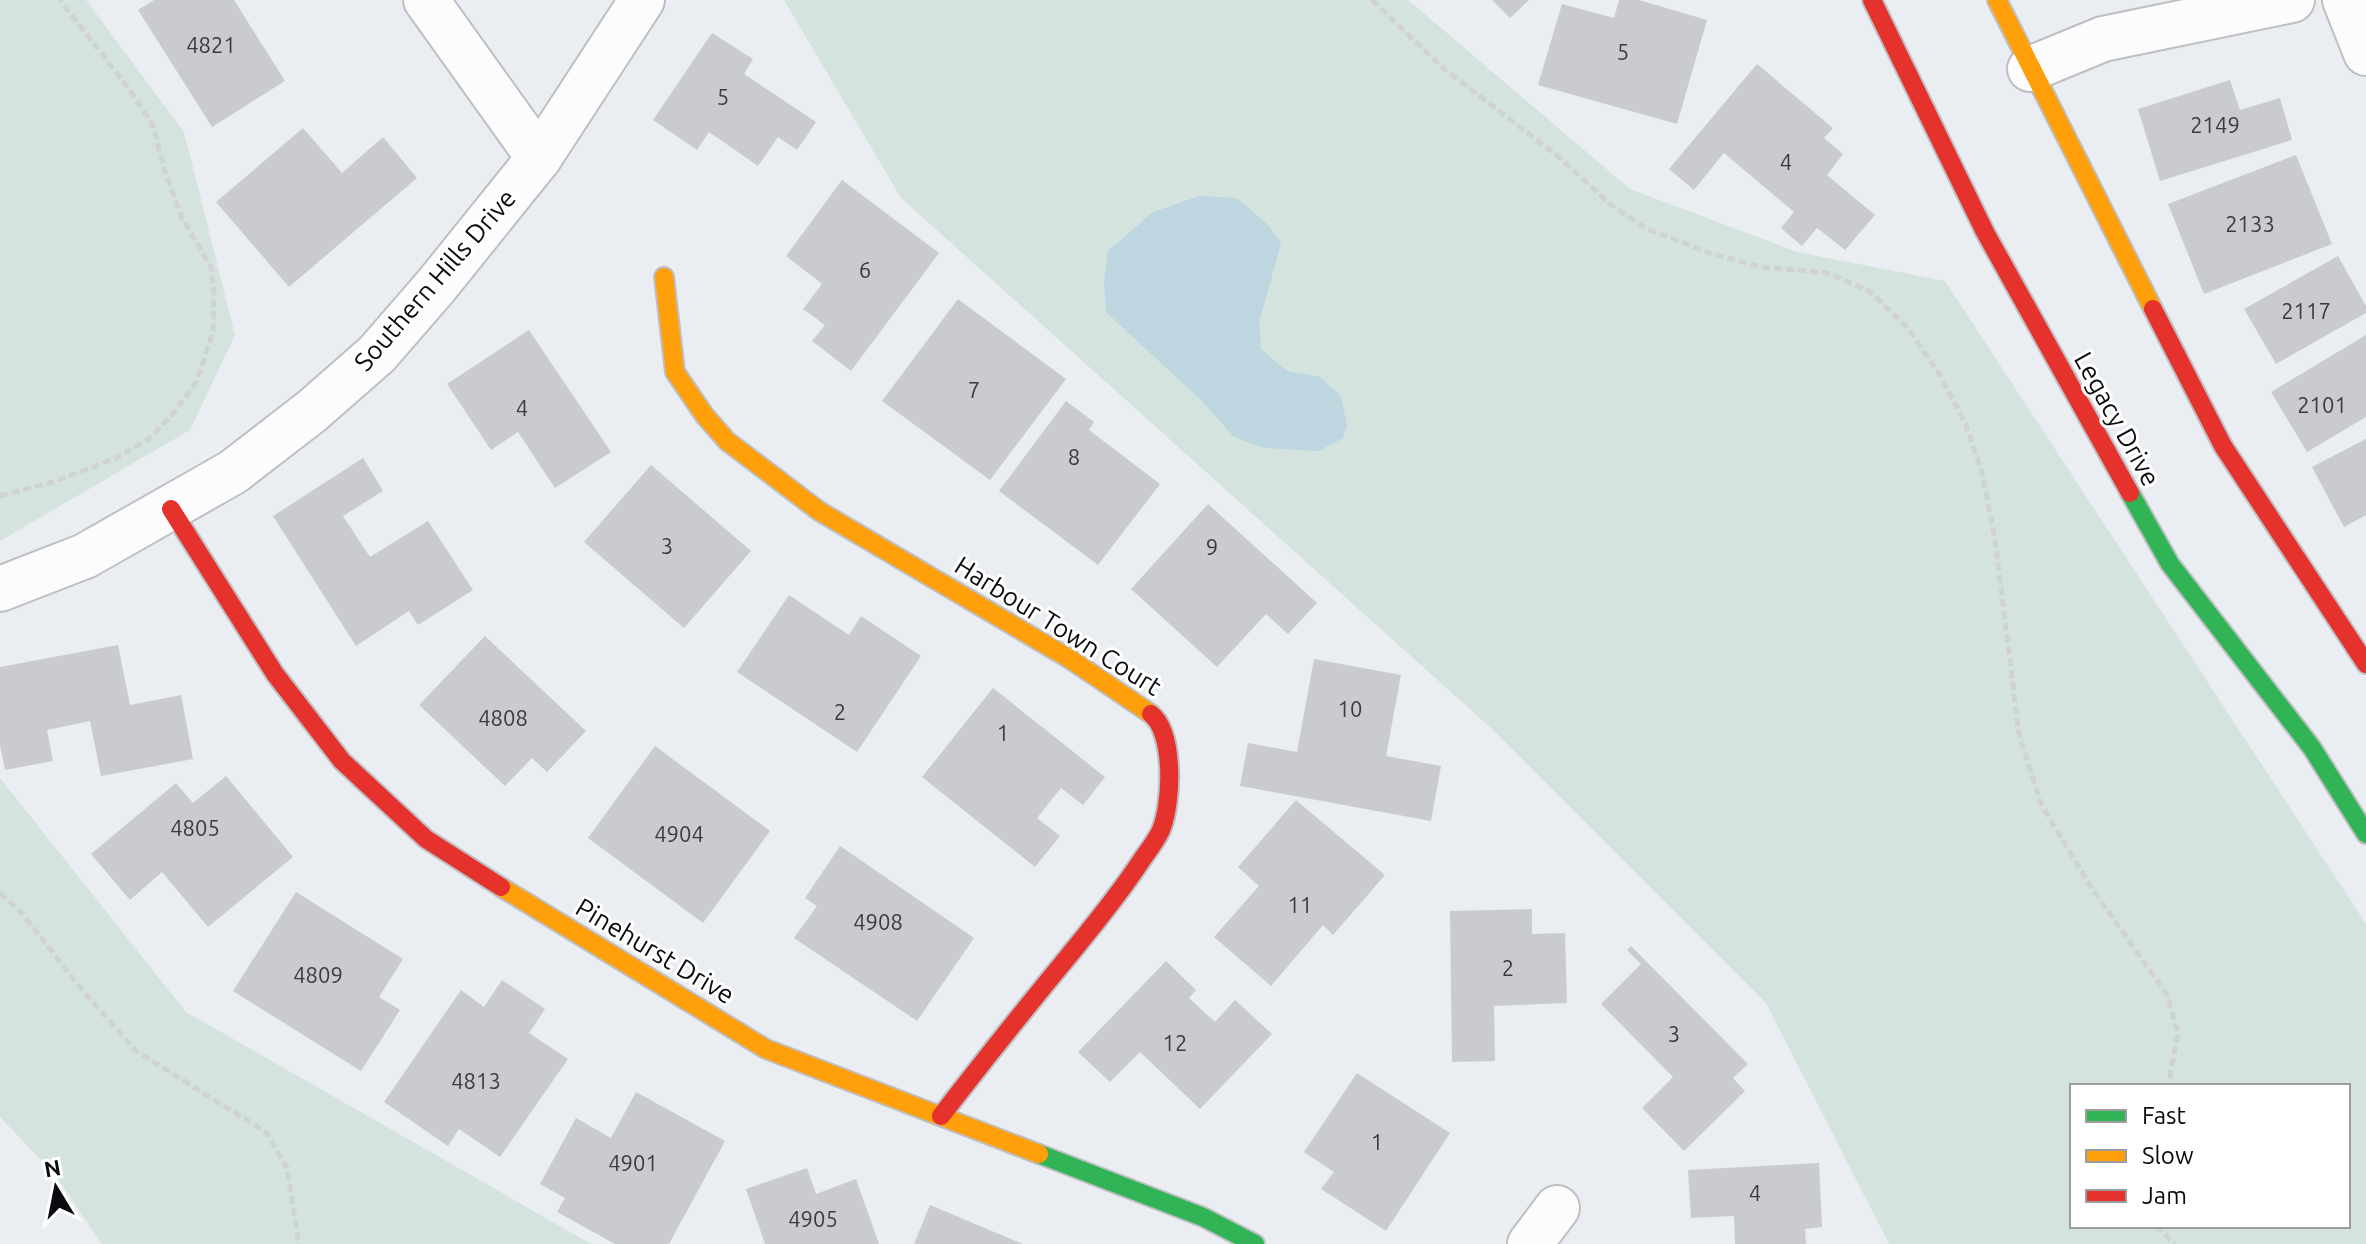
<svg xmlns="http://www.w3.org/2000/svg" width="2366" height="1244" viewBox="0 0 2366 1244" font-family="Ubuntu,sans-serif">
  <rect width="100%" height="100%" fill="#eaedf2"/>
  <g fill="#d4e3de" fill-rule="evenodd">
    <polygon points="0,0 86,0 184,132 235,335 190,430 0,541"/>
    <path d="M 784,0 L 1408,0 L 1630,189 L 1797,252 L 1945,281 L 2366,924 L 2366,1244 L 1889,1244 L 1766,1003 L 1492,729 L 901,198 ZM 2072,1086 L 2348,1086 L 2348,1226 L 2072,1226 Z"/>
    <polygon points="0,778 186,1012 591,1244 102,1244 55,1175 0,1117"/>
  </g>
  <polygon fill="#bdd6e0" points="1199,196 1237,198 1268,225 1281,244 1259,322 1261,349 1287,371 1320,377 1341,396 1347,426 1343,438 1319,451 1264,448 1234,437 1201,400 1106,312 1104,282 1108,251 1153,212"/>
  <g fill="#cacbcf">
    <polygon points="154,0 234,0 285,81 212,127 138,10"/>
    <polygon points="1492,0 1529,0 1510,18"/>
    <polygon points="1619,0 1639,0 1707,20 1677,124 1538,85 1562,4 1614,18"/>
    <polygon points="712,33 753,59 744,74 816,122 797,150 778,137 758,166 709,132 697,150 653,120"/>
    <polygon points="1757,64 1833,128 1824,138 1843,154 1827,175 1875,215 1845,250 1817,228 1802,246 1781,228 1794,212 1724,153 1694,190 1669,169"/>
    <polygon points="2230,80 2240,110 2280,98 2292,140 2160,181 2138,109"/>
    <polygon points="303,128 342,173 383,137 417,178 289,287 216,202"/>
    <polygon points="2296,155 2332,244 2204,294 2168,204"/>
    <polygon points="842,180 939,253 851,371 812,341 825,325 803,309 822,284 786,256"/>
    <polygon points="2338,256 2366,306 2366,313 2276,364 2244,309"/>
    <polygon points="958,299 1066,379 990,480 882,401"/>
    <polygon points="529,330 611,452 555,488 518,432 491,450 447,384"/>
    <polygon points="2366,335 2366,417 2307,452 2271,392"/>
    <polygon points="1066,401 1094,422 1089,430 1160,484 1098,565 999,491"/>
    <polygon points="2366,439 2366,515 2344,527 2312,467"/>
    <polygon points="363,458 383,491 343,516 370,557 428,521 473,590 418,625 409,611 356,646 273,516"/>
    <polygon points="651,465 751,551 684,628 584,542"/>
    <polygon points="1208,504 1317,603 1288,634 1266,614 1217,667 1131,589"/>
    <polygon points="789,595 849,635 861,616 921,656 857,752 737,672"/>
    <polygon points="485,636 586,731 547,772 532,758 505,786 419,705"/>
    <polygon points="118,645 130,705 181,695 193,759 101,776 90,721 47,730 53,761 5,770 0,745 0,667"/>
    <polygon points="1314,659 1401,675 1386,756 1441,766 1431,821 1240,786 1248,743 1297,752"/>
    <polygon points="993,688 1105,777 1083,805 1061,788 1037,818 1060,836 1035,867 922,777"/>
    <polygon points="655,746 770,831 703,923 588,838"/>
    <polygon points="226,776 293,857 208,927 162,872 130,900 91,854 176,783 193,803"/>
    <polygon points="1296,800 1385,875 1333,935 1323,925 1271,986 1214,937 1259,886 1238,867"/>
    <polygon points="840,846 974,938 917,1021 794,938 817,906 805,898"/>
    <polygon points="296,892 403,959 379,997 400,1010 361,1071 233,991"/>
    <polygon points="1532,909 1532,934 1565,933 1567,1003 1494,1006 1495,1061 1452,1062 1450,911"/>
    <polygon points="1631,946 1748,1064 1733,1078 1745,1091 1684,1151 1642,1108 1673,1077 1601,1004 1641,964 1627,950"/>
    <polygon points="1166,961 1196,990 1189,998 1215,1022 1235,1000 1272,1034 1200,1109 1140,1052 1110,1082 1078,1052"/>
    <polygon points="502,980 545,1009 529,1033 568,1059 500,1157 459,1129 448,1146 384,1102 461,990 484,1007"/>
    <polygon points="1357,1073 1450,1133 1386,1231 1321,1189 1334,1172 1304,1152"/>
    <polygon points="636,1092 725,1141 669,1244 615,1244 557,1212 565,1198 540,1184 576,1118 611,1138"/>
    <polygon points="1819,1163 1822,1227 1805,1229 1806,1244 1735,1244 1734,1216 1691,1218 1688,1170"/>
    <polygon points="807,1168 816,1194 856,1179 879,1244 765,1244 746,1189"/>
    <polygon points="930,1205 1023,1244 914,1244"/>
  </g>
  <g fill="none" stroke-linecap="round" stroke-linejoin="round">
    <defs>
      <g id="street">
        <polyline points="426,0 539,158"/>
        <polyline points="2345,0 2366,53"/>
        <polyline points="2030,69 2103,39 2292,0"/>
        <polyline points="0,589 85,556 233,472 312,411 377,354 436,286 539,158 642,0"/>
        <polyline points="1530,1244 1557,1208"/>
      </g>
      <g id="fast">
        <polyline points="2130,493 2170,564 2312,748 2366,834"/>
        <polyline points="1039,1154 1203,1217 1255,1244"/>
      </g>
      <g id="slow">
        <polyline points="1997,0 2153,309"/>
        <polyline points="664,277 675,372 705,416 727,441 819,511 1070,659 1151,714"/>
        <polyline points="501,887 766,1049 1039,1154"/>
      </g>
      <g id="jam">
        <polyline points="1872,0 1985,232 2130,493"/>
        <polyline points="2153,309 2223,446 2366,664"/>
        <polyline points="171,509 275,674 342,761 426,839 501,887"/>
        <path d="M 941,1116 C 982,1063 1024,1010 1067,958 C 1093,926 1119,895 1141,861 C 1148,851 1156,841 1161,830 C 1172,804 1175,733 1151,714"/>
      </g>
    </defs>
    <use href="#street" stroke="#bdbfc3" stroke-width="48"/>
    <use href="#fast" stroke="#bdbfc3" stroke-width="22"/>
    <use href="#slow" stroke="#bdbfc3" stroke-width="22"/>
    <use href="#jam" stroke="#bdbfc3" stroke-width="22"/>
    <g stroke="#d0d2d3" stroke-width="5" stroke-dasharray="8 4" stroke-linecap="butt">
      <polyline points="1372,0 1443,68 1559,157 1611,205 1647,229 1707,252 1760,267 1828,273 1869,291 1907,327 1940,375 1966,425 1982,473 1995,539 2019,734 2041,804 2091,887 2167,995 2178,1033 2168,1086"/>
      <polyline points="0,496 53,482 114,459 149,439 172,415 197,381 213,331 214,294 211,267 182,218 164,169 153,125 129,89 60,0"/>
      <polyline points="0,893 20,911 83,991 136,1051 266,1132 287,1168 299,1244"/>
      <polyline points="2156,1226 2175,1244"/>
    </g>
    <use href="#street" stroke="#fcfcfd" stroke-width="44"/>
    <use href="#fast" stroke="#30b455" stroke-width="18"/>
    <use href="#slow" stroke="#ff9f0a" stroke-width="18"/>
    <use href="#jam" stroke="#e5322d" stroke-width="18"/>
  </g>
  <g text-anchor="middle" stroke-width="6" stroke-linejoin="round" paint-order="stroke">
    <g font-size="22" fill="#3a3b3e">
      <text x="211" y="53">4821</text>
      <text x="1623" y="60">5</text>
      <text x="723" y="105">5</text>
      <text x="2215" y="133">2149</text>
      <text x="1786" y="170">4</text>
      <text x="2250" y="232">2133</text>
      <text x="865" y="278">6</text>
      <text x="2306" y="319">2117</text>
      <text x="974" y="398">7</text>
      <text x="2322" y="413">2101</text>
      <text x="522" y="416">4</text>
      <text x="1074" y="465">8</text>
      <text x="667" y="554">3</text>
      <text x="1212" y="555">9</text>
      <text x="1350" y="717">10</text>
      <text x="840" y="720">2</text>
      <text x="503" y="726">4808</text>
      <text x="1003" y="741">1</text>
      <text x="195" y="836">4805</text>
      <text x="679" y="842">4904</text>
      <text x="1300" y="913">11</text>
      <text x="878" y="930">4908</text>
      <text x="1508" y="976">2</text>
      <text x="318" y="983">4809</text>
      <text x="1674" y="1042">3</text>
      <text x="1175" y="1051">12</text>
      <text x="476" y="1089">4813</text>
      <text x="1377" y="1150">1</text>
      <text x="633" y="1171">4901</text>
      <text x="1755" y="1201">4</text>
      <text x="813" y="1227">4905</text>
    </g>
    <g font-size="26" fill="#0a0b0e" stroke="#fff">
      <text transform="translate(435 280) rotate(-49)" y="9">Southern Hills Drive</text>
      <text transform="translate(2117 419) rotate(61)" y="9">Legacy Drive</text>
      <text transform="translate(1058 626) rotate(32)" y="9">Harbour Town Court</text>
      <text transform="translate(655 951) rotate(31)" y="9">Pinehurst Drive</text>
    </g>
  </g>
  <rect x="2070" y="1084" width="280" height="144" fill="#ffffff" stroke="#9d9d9f" stroke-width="2"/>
  <rect x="2086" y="1110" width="40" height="12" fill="#30b455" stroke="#9d9d9f" stroke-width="2"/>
  <text x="2142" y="1124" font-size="24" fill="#0a0b0e">Fast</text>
  <rect x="2086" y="1150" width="40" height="12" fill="#ff9f0a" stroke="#9d9d9f" stroke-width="2"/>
  <text x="2142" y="1164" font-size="24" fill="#0a0b0e">Slow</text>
  <rect x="2086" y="1190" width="40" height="12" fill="#e5322d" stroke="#9d9d9f" stroke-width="2"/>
  <text x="2142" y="1204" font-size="24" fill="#0a0b0e">Jam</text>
  <g transform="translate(56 1188) rotate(350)" stroke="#ffffff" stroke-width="6" paint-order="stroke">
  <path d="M0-6L14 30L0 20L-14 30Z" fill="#0a0b0e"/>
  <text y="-12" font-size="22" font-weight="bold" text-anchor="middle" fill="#0a0b0e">N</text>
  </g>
</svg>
